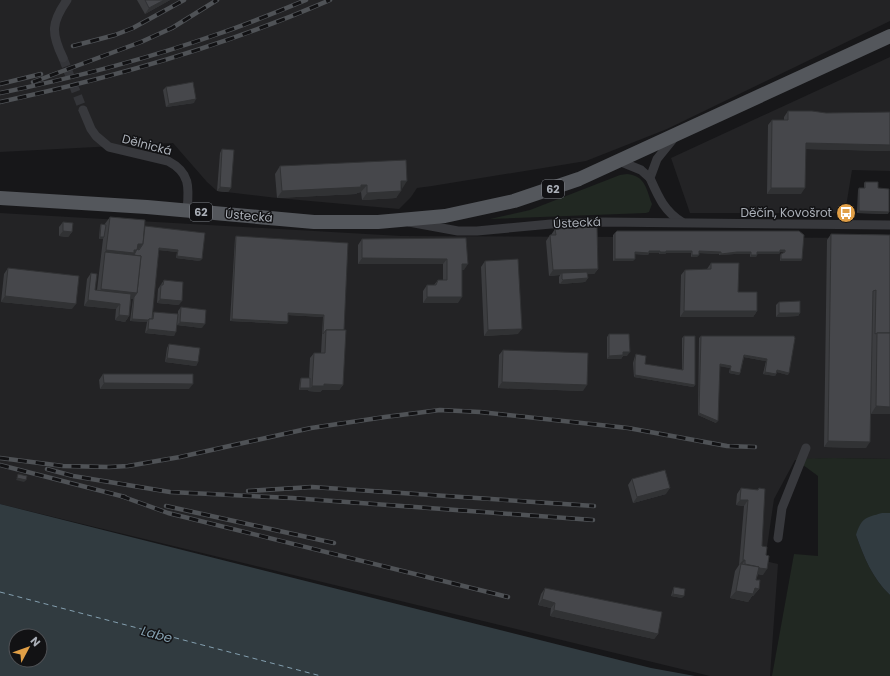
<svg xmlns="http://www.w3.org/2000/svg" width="890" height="676" viewBox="0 0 890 676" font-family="Poppins,sans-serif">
  <rect width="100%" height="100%" fill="#171719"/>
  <g fill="#232325">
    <polygon points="0,0 890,0 890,21 667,129 586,161 432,186 417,188 411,197 399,209 277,198 217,191 207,182 173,143 0,152"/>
    <polygon points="890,57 890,171 852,170 845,213 690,213 671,158"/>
    <polygon points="0,213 401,236 890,238 890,459 833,458 795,460 774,499 765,561 778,564 770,676 710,676 0,504"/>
  </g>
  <g fill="#212822">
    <path d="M 627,174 C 646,176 646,189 652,204 L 649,212 L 646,213 L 490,219 L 530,210 L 620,175 Z"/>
    <path d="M 833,458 L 890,459 L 890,513 L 882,513 L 856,535 C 864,557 872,578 890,595 L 890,676 L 772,676 L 794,554 L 818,556 L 818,476 L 795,459 Z"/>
  </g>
  <g fill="#313b40" fill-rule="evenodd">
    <path d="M 0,504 L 651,668 L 695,676 L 0,676 ZM 16,636 L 40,636 L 40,660 L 16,660 Z"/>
    <path d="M 882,513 L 890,513 L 890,595 C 872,578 864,557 856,535 C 862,517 865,518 882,513 Z"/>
  </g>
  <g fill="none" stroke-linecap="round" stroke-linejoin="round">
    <polyline stroke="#849faf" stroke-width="1" stroke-dasharray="5 4" stroke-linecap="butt" points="0,592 321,676"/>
    <polyline stroke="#343539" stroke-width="9" stroke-dasharray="9 4.5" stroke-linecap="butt" points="63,58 83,110"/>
    <g stroke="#38393d" stroke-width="9">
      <path d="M 63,58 C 51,33 51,23 67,0"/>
      <path d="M 83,110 L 91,129 L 96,136 L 109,147 L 168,161 C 191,173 189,188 187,211"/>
      <path d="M 674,138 L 657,159 L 650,178 C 658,196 664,211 682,222"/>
      <polyline points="619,161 641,170 650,178"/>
      <polyline points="409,222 458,231 477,231 551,224 603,222 890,225"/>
      <polyline points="778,538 782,508 806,448"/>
    </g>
    <polyline stroke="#54575c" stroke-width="14" points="0,198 147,207 314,222 378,222 445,216 514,201 579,179 890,36"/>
    <defs>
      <g id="rail">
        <polyline points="73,46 115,35 133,28 184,0"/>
        <polyline points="33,82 141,42 172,28 217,0"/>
        <polyline points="0,84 41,74"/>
        <path d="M 0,93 C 73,78 147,59 218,34 C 248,24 277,12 306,0"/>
        <path d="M 0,102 C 112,78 225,46 330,0"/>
        <polyline points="0,458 63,466 109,467 128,466 180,457 311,428 385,417 440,410 480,412 628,428 727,446 755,447"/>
        <polyline points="0,465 125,497"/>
        <polyline points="47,469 73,476 170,492 292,498 593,520"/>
        <polyline points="248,491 312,487 594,506"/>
        <polyline points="121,496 168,513 508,597"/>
        <polyline points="166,506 334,543"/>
      </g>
    </defs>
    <use href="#rail" stroke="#4f5256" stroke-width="4.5"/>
    <use href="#rail" stroke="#121214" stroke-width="3" stroke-dasharray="9" stroke-linecap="butt"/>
  </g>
  <g fill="#3c3d40">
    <polygon points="137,0 170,0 145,14"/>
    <polygon points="166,87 194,103 166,107 163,90"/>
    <polygon points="788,111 890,151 806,149 801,194 767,194 768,125 772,120 784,120 784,117"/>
    <polygon points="222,149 231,188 228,192 217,191 220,153"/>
    <polygon points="280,166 401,189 396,198 362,200 361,192 357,193 356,194 277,198 275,174"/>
    <polygon points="865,182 878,188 888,214 857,213 858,190 859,188 864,188 864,183"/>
    <polygon points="110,217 145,226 200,261 176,258 177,252 159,250 152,314 154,312 178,314 178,311 181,307 202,328 177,325 174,336 145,333 147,322 130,321 133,299 131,299 129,316 125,322 115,320 116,309 84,306 87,279 91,273 95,290 97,290 103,239 99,239 100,226 101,224 104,225"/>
    <polygon points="63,222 72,232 68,237 59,236 59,227"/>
    <polygon points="555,229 598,269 594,274 588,274 588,278 585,282 560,284 559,283 559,277 560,275 549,276 546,241 550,235 551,235"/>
    <polygon points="799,231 802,259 801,261 780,261 780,256 781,254 784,253 784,252 780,252 779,254 757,254 756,257 750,257 750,254 735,254 719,255 719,254 699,253 697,257 691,257 691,253 666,253 665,254 659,254 659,253 649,253 648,255 635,254 633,261 613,261 613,235 615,233"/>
    <polygon points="831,234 890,235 890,414 871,414 866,448 824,447 827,240"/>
    <polygon points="236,236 344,330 343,385 339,390 322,390 320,392 308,391 309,390 299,390 300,380 301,378 309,378 310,358 314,353 321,353 323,317 288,315 287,324 230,321 235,238"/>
    <polygon points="466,238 464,270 462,270 458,303 423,303 423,291 427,285 434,285 438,280 443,280 443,264 358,264 358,245 362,239"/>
    <polygon points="485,261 518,334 484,336 481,267"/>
    <polygon points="711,263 757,311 753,317 680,317 681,275 685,270 707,269"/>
    <polygon points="8,268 72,309 1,302 4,274"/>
    <polygon points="164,280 179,305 157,303 158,289"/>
    <polygon points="779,302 800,313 798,316 776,317 776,305"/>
    <polygon points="609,334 627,356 623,356 621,359 607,359 607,337"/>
    <polygon points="684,336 695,385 693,387 634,377 633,363 635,356 636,354 645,364 682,370 682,338"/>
    <polygon points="701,336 794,336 788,375 777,372 775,376 763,374 766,361 744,357 740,373 739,375 729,373 730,368 720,366 716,423 698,415 699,338"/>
    <polygon points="169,344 198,362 196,366 165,362 167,348"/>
    <polygon points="503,350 583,391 498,388 499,355"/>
    <polygon points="103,374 189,389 100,389 99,380"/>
    <polygon points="632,479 666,494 633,503 628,485"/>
    <polygon points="741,488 757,490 759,488 763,575 758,574 756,580 759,589 753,596 752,596 748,602 730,598 735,571 739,565 744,506 736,505 737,494"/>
    <polygon points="674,587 682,598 671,596 673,589"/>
    <polygon points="545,588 658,634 654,639 550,616 551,608 538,605 541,594"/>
  </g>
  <g fill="#313234">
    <polygon points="164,0 170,0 145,14 149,8"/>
    <polygon points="196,99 194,103 166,107 169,104"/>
    <polygon points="806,143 890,145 890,151 802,149"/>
    <polygon points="401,181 407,181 402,189"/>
    <polygon points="367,185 361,192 357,193 356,194 277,198 282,191"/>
    <polygon points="220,187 231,188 228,192 217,191"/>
    <polygon points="771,188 805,188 801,194 767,194"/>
    <polygon points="401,191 396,198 362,200 367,193"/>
    <polygon points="859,211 889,212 888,214 857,213"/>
    <polygon points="63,231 72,232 68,237 59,236"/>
    <polygon points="100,237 104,237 103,239 99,239"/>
    <polygon points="138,244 143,244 137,251 132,258 105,252 106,250"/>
    <polygon points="159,248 178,250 177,252 158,250"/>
    <polygon points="780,250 785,250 784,252 779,252"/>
    <polygon points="649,251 660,251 659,253 649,253 648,255 633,254 635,252"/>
    <polygon points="666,251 692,251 691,253 666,253 665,254 659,254 660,252"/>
    <polygon points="699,251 721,252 719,254 697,253"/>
    <polygon points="737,252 751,252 750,254 735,254 719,255 721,254"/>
    <polygon points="757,252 780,252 779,254 756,254"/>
    <polygon points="692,255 699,255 697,257 691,257"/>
    <polygon points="751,255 757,255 756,257 750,257"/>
    <polygon points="177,256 202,259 200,261 176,258"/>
    <polygon points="362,258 447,259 443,264 358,264"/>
    <polygon points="615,259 635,259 633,261 613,261"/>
    <polygon points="781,259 802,259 801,261 780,261"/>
    <polygon points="462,264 468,264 464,270 458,270"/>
    <polygon points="598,269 594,274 562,275 562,273 560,275 549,276 553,270"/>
    <polygon points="588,278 585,282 560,284 563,280"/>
    <polygon points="101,289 137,293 133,299 97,295"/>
    <polygon points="5,296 76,304 72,309 1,302"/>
    <polygon points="427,297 462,297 458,303 423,303"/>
    <polygon points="160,299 182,301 179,305 157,303"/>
    <polygon points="88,300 120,304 116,309 84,306"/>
    <polygon points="684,311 757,311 753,317 680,317"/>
    <polygon points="288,313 324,315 323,317 287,315"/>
    <polygon points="779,313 800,313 798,316 776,317"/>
    <polygon points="119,315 129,316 125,322 115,320"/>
    <polygon points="132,319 148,320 147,322 130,321"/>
    <polygon points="232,319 288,322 287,324 230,321"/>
    <polygon points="180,322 205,324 202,328 177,325"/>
    <polygon points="148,329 176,332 174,336 145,333"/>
    <polygon points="522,329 518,334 484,336 488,330"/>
    <polygon points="623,352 630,352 627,356 623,356 621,359 607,359 609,356"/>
    <polygon points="744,355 767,359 766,361 743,357"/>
    <polygon points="167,358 198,362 196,366 165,362"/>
    <polygon points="720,364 731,366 730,368 718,366"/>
    <polygon points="777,370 789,373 788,375 776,372"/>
    <polygon points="730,371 740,373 739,375 729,373"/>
    <polygon points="765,372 776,374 775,376 763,374"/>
    <polygon points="635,375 695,385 693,387 634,377"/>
    <polygon points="502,382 587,385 583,391 498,388"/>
    <polygon points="104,383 193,384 189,389 100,389"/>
    <polygon points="324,384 343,385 339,390 322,390 320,392 308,391 312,386"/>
    <polygon points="300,388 310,388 309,390 299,390"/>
    <polygon points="876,406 890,407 890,414 871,414"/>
    <polygon points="699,413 718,421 716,423 698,415"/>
    <polygon points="828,441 870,442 866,448 824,447"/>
    <polygon points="17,478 26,480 24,482 16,480"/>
    <polygon points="670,488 666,494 633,503 637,497"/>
    <polygon points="740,500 748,500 744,506 736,505"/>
    <polygon points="743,560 745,560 741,566 741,564 739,565"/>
    <polygon points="745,566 767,569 763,575 741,572"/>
    <polygon points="755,588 759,589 753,596 752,596 748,602 730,598 736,591"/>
    <polygon points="673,594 684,596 682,598 671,596"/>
    <polygon points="542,599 555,603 551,608 538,605"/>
    <polygon points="554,610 658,634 654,639 550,616"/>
  </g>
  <g fill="#46474b" stroke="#313234">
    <polygon points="145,0 164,0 149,8"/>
    <polygon points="193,82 196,99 169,104 166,87"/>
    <polygon points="788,111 812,111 826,113 890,112 890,145 806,143 805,188 771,188 772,120 788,120"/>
    <polygon points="222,149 234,150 231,188 220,187"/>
    <polygon points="406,160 407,181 401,181 401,191 367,193 367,185 361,185 361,187 282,191 280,166"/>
    <polygon points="865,182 878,182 878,188 889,189 889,212 859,211 859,188 865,188"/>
    <polygon points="110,217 145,220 143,244 138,244 137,250 134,250 134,253 106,250"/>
    <polygon points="63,222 73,223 72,232 63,231"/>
    <polygon points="101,224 106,225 104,237 100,237"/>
    <polygon points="145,226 205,233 202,259 177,256 178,250 159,248 152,319 149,319 148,320 132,319 134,297 137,293 141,256 134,255 137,249 139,250 143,244"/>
    <polygon points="597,227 598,269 553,270 550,235 556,235 555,229"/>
    <polygon points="617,231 799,231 804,235 802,259 781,259 781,254 785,252 785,250 780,250 780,252 757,252 757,255 751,255 751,252 737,252 721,254 721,252 699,251 699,255 692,255 692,251 666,251 666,252 660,252 660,251 649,251 649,253 635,252 635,259 615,259 615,233"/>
    <polygon points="831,234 890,235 890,333 877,333 875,334 876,290 873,291 870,442 828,441"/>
    <polygon points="236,236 348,243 344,330 326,330 323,334 324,315 288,313 288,322 232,319"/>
    <polygon points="466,238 468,264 462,264 462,297 427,297 427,285 436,285 438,280 447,280 447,259 362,258 362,239"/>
    <polygon points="105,252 141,256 137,293 101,289"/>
    <polygon points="518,259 522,329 488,330 485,261"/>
    <polygon points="711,263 739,263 738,292 757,292 757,311 684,311 685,270 711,269"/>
    <polygon points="8,268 79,276 76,304 5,296"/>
    <polygon points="587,272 588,278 563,280 562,279 562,273"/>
    <polygon points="91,273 97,274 95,290 131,294 129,316 119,315 120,304 88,300"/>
    <polygon points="164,280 183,282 182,301 160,299 161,285 163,285"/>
    <polygon points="800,301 800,313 779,313 779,302"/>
    <polygon points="181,307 206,310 205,324 180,322"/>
    <polygon points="154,312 178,314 176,332 148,329 149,319 153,319"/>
    <polygon points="326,330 346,330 343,385 324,384 324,386 312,386 314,353 325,353"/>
    <polygon points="877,333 890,333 890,407 876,406"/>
    <polygon points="609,334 629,334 630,352 623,352 623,355 609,356"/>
    <polygon points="684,336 695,336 695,385 635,375 635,361 636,354 646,356 645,364 683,370"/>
    <polygon points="701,336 794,336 795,338 789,373 777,370 776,374 765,372 767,359 744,355 740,373 730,371 731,366 720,364 718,421 699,413"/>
    <polygon points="169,344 200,348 198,362 167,358"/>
    <polygon points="503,350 588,353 587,385 502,382"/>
    <polygon points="103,374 193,374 193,384 104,383"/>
    <polygon points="301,378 310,378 310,388 300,388"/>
    <polygon points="665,470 670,488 637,497 632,479"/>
    <polygon points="18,474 27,476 26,480 17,478"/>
    <polygon points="741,488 758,490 759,488 765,489 762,546 767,547 766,555 769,556 767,569 759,568 759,567 745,564 745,560 743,560 748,500 740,500"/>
    <polygon points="741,564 759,567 756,580 760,580 759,589 755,588 753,594 736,591"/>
    <polygon points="674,587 685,589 684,596 673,594"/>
    <polygon points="545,588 662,612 658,634 554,610 555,603 542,599"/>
  </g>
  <defs>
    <symbol id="bus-disc" viewBox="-11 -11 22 22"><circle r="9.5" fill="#e19f46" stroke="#121214"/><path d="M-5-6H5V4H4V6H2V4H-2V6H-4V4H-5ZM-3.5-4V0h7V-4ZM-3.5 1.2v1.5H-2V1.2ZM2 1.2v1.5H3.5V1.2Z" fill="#fff"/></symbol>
  </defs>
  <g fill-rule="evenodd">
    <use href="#bus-disc" x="835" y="202" width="22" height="22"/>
  </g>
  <g text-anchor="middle" stroke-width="3" stroke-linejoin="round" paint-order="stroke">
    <g fill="#121214" stroke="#7c8086" stroke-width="1">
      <rect x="542" y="180" width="22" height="18" rx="3"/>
      <rect x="190" y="203" width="22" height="18" rx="3"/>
    </g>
    <g font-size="11" font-weight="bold" fill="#aaafb7">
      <text x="553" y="193">62</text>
      <text x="201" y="216">62</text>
    </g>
    <g font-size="12" fill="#aaafb7" stroke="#121214">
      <text transform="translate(147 145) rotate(15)" y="4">Dělnická</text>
      <text transform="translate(249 216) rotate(5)" y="4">Ústecká</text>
      <text transform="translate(577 223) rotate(-3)" y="4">Ústecká</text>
    </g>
    <g font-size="12" fill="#aaafb7" stroke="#121214" text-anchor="end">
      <text x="832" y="217">Děčín, Kovošrot</text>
    </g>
    <g font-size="13" font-style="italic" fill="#849faf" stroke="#121214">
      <text transform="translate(157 634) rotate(15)" y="5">Labe</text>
    </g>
  </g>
  <g transform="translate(28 648) rotate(49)"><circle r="19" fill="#121214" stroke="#4f5155"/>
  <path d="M0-3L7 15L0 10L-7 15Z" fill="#e19f46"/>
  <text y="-6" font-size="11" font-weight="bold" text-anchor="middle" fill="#aaafb7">N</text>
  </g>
</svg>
